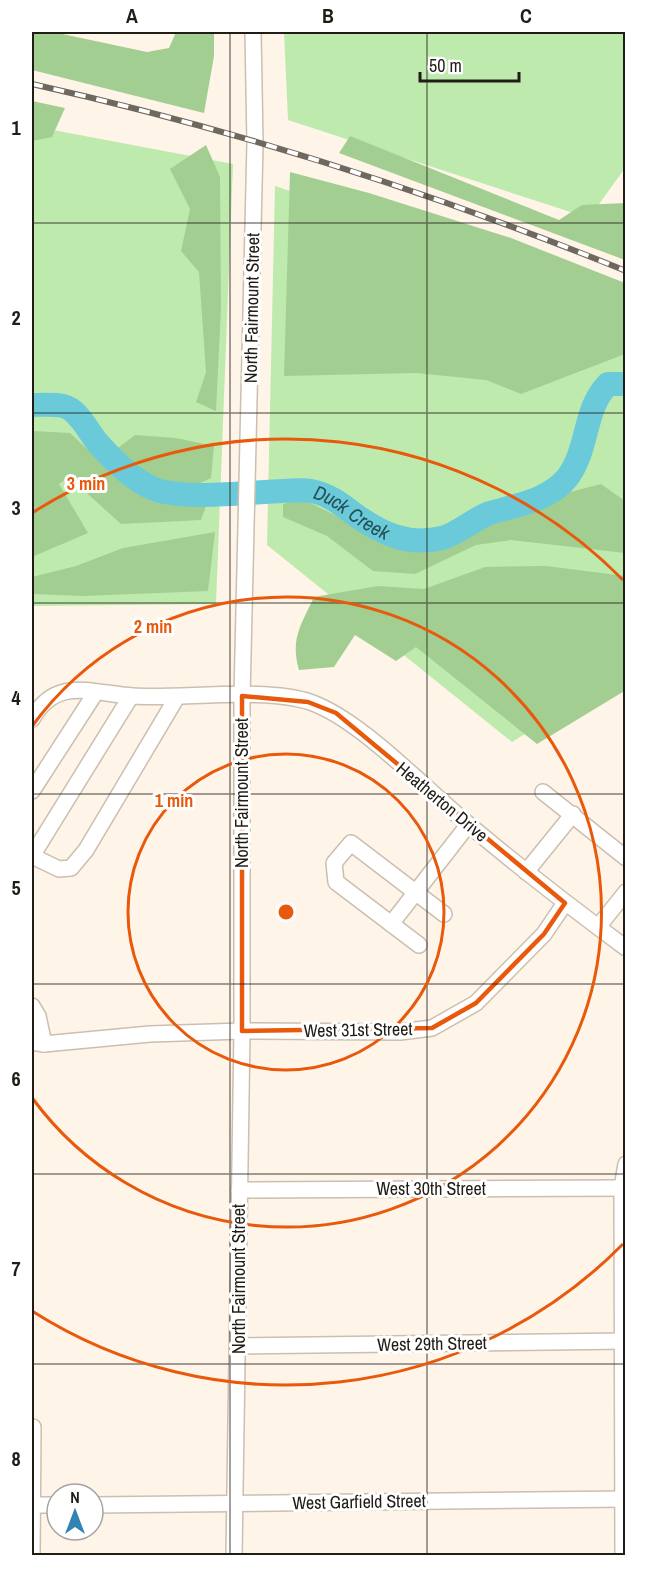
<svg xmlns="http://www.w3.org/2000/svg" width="657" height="1587" viewBox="0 0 657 1587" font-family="'Archivo Narrow',sans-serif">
  <rect width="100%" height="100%" fill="#fef4e7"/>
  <g fill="#beeaae">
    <polygon points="284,32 625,32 625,168 589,218 288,120"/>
    <polygon points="32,126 233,164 216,604 32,606"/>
    <polygon points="275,186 625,304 625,672 512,742 267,545"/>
  </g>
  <g fill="#a3ce92">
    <polygon points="32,32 53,32 147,52 169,48 176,32 214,32 214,56 204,113 32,70"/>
    <polygon points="32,101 65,108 52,137 32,141"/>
    <polygon points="350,136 559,220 582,205 625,203 625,260 339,153"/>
    <polygon points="206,145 220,177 221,308 216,411 196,402 206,372 199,272 181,251 190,209 170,169"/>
    <polygon points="290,172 369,193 511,238 625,283 625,354 521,394 486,380 416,373 284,376"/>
    <polygon points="32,431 70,433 86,448 155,500 206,506 201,520 121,524 69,477 59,484 88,533 32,557"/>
    <path d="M 135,435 L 176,438 L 214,446 L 211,478 C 204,481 197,485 189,487 C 160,494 133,469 118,448 Z"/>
    <polygon points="601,484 625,501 625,553 511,540 476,545 415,574 373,571 327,536 283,517 283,504 302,499 380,537 423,536 488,521 547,498"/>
    <polygon points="215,532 208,591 83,596 32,594 32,577 76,566 123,548"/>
    <path d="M 546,566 L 625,576 L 626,690 L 537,744 L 416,647 L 396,661 L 355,635 L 334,667 L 299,670 C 290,639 301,625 314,597 L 378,586 L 424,589 L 485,567 Z"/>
  </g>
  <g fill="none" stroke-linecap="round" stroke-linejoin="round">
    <path stroke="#6acada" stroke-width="24" id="s1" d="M 32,405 C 42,405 53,404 63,406 C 78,409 88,431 97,442 C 111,458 133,480 152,488 C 181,501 250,492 283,491 C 292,491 302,489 311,491 C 328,494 341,504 354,514 C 382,534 408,546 442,538 C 458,534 475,518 490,513 C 516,505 548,501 567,478 C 589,450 583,409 608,384 L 626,384"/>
    <defs>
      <g id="minor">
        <path d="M 32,719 C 57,675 93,694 133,696 C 183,699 265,687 310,702 C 360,719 425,789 468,824 C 519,867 572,908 626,948"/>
        <polyline points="32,791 96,692"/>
        <polyline points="543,792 626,858"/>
        <polyline points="32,856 59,869 71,868 86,850 177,697"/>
        <polyline points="32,856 131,696"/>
        <polyline points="526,872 573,814"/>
        <polyline points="391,924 468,825"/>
        <polyline points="598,927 626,892"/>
        <polyline points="419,945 336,882 334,863 351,843 444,914"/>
        <polyline points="32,1006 38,1016 44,1044"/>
        <polyline points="32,1042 44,1044 150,1034 242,1031 400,1032 432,1028 476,1003 544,934 565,903"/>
        <polyline points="239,1190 622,1188"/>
        <polyline points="238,1346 626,1341"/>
        <polyline points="32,1505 57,1505"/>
        <polyline points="93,1505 626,1499"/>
        <polyline points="32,1556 33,1427"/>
        <polyline points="234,1556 242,1031 242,696 255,143 253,32"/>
        <polyline points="623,1556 622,1188 626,1164"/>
      </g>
    </defs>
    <use href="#minor" stroke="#cbbfb0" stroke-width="18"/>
    <use href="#minor" stroke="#fff" stroke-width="15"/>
    <defs>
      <path id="rail" d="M 32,84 C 234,129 434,193 626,271"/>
    </defs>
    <use href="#rail" stroke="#6e685f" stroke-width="6"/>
    <use href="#rail" stroke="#fff" stroke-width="4" stroke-dasharray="11" stroke-linecap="butt"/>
  </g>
  <path fill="none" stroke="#e8590c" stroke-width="4.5" stroke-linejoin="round" d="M 242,696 L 308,702 L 336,713 L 565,903 L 544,934 L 476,1003 L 432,1028 L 242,1031 Z"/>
  <path fill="none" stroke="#201c16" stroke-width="1.5" stroke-opacity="0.55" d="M 230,32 L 230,1556M 427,32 L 427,1556M 32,223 L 626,223M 32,413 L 626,413M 32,603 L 626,603M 32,794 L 626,794M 32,984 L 626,984M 32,1174 L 626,1174M 32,1364 L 626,1364"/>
  <g fill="none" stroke="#e8590c" stroke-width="3">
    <circle cx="286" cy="912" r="158"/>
    <path d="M33 725A315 315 0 1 1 33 1099"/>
    <path d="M623 1244A473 473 0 0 1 32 1311M32 513A473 473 0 0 1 623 580"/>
  </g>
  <g text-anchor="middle" stroke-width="6" stroke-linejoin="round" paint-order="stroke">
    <g font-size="18" fill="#201c16" stroke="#fff">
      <text transform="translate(252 308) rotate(-89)" y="6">North Fairmount Street</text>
      <text transform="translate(242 793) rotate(-90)" y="6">North Fairmount Street</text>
      <text transform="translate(442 802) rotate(40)" y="6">Heatherton Drive</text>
      <text transform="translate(358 1030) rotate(-1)" y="6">West 31st Street</text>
      <text x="431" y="1195">West 30th Street</text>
      <text transform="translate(239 1279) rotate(-90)" y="6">North Fairmount Street</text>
      <text transform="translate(432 1344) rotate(-1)" y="6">West 29th Street</text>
      <text transform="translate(359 1502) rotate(-1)" y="6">West Garfield Street</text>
    </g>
    <g font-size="20" font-style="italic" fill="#255057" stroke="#fff">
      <text dy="7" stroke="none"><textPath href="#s1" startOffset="360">Duck Creek</textPath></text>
    </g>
  </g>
  <circle cx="286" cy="912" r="9" fill="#e8590c" stroke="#fff" stroke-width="3"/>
  <g font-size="18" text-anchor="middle" font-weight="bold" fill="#e8590c" stroke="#fff" stroke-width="6" stroke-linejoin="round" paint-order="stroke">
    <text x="86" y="490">3 min</text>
    <text x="153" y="633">2 min</text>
    <text x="174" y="807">1 min</text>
  </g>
  <rect width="657" height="1587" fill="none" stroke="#ffffff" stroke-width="66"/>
  <g transform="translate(75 1512)"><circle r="28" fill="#ffffff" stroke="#a6a4a2" stroke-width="1.5"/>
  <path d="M0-4.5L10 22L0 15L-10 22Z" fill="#3183b3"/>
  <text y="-9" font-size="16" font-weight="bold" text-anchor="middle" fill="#201c16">N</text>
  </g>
  <path d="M420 72v9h99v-9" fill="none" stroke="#201c16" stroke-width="3"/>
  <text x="429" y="72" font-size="18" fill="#201c16" stroke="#ffffff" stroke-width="4.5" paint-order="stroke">50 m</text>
  <rect x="33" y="33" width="591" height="1521" fill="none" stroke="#201c16" stroke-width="2"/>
  <g font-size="20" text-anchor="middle" font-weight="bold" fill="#201c16">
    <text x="132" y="23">A</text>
    <text x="328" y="23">B</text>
    <text x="526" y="23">C</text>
    <text x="16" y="135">1</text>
    <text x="16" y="325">2</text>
    <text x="16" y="515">3</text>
    <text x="16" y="705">4</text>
    <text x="16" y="895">5</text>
    <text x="16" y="1086">6</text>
    <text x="16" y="1276">7</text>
    <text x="16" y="1466">8</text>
  </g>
</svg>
